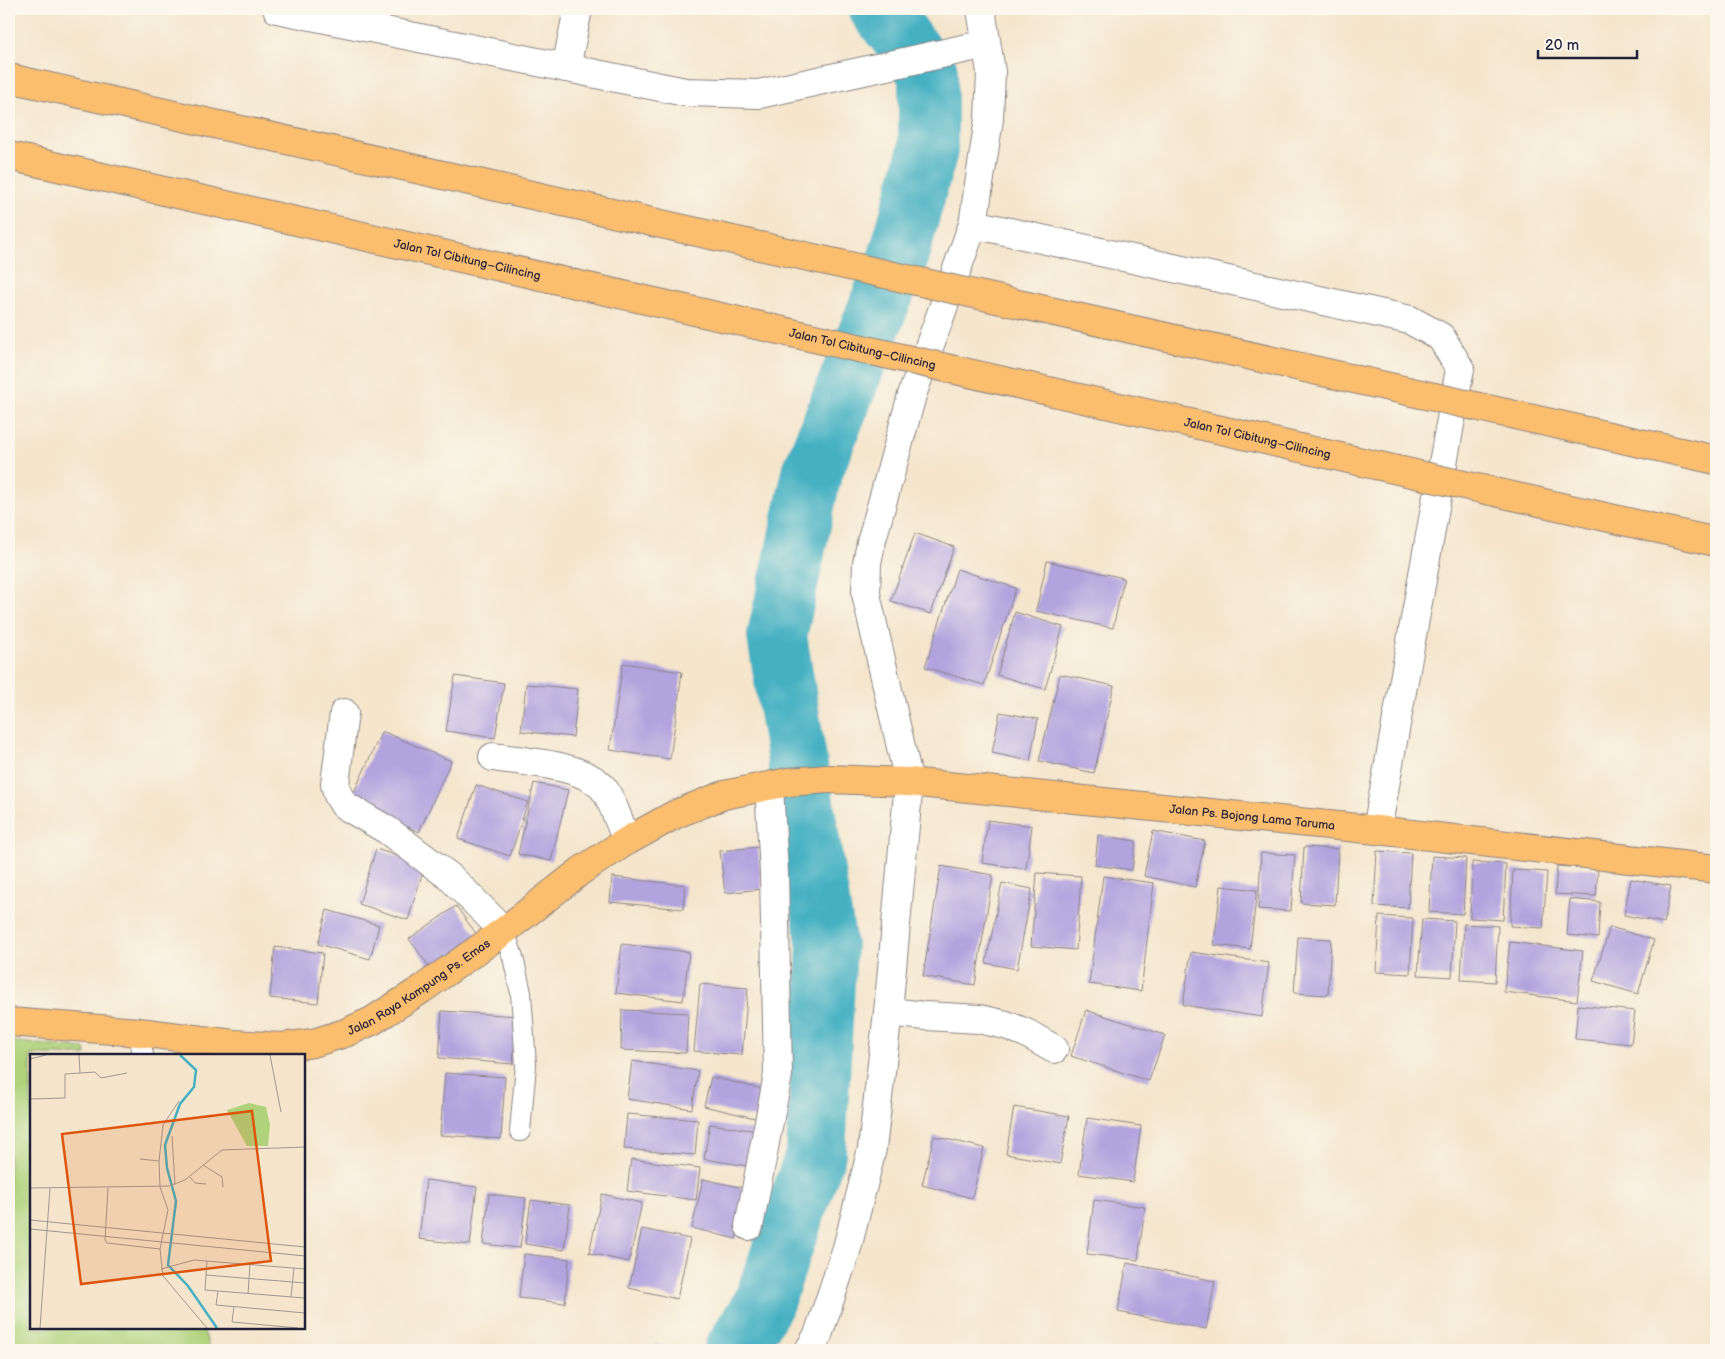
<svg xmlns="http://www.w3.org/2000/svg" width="1725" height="1359" viewBox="0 0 1725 1359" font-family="'Balsamiq Sans',sans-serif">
  <rect width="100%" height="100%" fill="#fbf7ec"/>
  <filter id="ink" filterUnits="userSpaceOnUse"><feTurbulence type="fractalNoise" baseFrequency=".02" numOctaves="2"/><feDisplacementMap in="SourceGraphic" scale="10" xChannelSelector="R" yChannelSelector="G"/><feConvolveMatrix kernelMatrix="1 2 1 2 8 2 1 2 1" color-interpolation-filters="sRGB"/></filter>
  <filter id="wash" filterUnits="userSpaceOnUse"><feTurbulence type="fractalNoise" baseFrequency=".0096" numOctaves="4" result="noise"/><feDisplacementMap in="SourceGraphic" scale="20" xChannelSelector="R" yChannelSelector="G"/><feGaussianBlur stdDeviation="1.12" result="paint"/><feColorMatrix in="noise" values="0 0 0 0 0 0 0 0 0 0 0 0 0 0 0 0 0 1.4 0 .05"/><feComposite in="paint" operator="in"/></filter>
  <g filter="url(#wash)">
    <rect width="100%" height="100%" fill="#f4e5cc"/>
    <polygon fill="#afd27a" stroke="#687a5a" points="9,1041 85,1049 86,1055 31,1055 31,1328 203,1328 210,1350 9,1350"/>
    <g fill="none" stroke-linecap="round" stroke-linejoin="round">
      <polyline stroke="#44b0c2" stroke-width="60" points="734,1350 763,1304 816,1153 827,946 777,636 812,473 898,258 928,150 928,72 879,9"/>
    </g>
    <g id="blocks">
      <g fill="#b0a3de">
        <polygon points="915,533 954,547 931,614 891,601"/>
        <polygon points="1047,561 1124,578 1113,628 1036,611"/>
        <polygon points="957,569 1016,588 984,685 925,667"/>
        <polygon points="1015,612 1063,627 1045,689 997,675"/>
        <polygon points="623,663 682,672 670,759 610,750"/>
        <polygon points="1060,674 1114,686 1094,773 1039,761"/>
        <polygon points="455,676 504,683 495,738 446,731"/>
        <polygon points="526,684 578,689 573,737 521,731"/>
        <polygon points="1000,712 1038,719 1030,761 992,753"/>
        <polygon points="382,731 451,761 419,832 350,801"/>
        <polygon points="534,783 568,790 551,861 518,854"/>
        <polygon points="476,785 528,802 510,856 458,839"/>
        <polygon points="988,820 1032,826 1026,869 982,863"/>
        <polygon points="1153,831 1205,841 1195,887 1144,876"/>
        <polygon points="1098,835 1136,841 1132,870 1095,865"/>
        <polygon points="758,847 762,889 725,893 720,851"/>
        <polygon points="1304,847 1338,849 1335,905 1301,903"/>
        <polygon points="376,849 425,865 408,920 359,904"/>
        <polygon points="1377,851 1411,853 1408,908 1374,906"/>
        <polygon points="1261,853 1295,855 1291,911 1258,909"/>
        <polygon points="1432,856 1466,858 1463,914 1429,912"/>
        <polygon points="1472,862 1506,864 1503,920 1470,918"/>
        <polygon points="941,866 993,875 975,985 923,976"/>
        <polygon points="1557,866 1598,869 1596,896 1555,894"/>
        <polygon points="1513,870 1547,872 1543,928 1510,926"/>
        <polygon points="1037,873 1081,876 1076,950 1031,946"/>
        <polygon points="1103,876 1154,883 1141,991 1089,984"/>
        <polygon points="612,877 685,885 683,909 610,902"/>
        <polygon points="1631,879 1671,886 1664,923 1624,915"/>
        <polygon points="1002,883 1032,889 1017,969 986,963"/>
        <polygon points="1221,886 1257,890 1250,949 1214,945"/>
        <polygon points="1570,899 1600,902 1598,938 1567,935"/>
        <polygon points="456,906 480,939 434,973 409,939"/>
        <polygon points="327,910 379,925 370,959 318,944"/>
        <polygon points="1379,916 1413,918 1410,974 1376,972"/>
        <polygon points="1422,919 1455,921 1452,977 1418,975"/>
        <polygon points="1464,924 1498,926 1495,982 1461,980"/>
        <polygon points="1610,927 1654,940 1638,994 1593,981"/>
        <polygon points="1298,937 1331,939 1328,995 1294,993"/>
        <polygon points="1510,942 1583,951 1577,1001 1504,992"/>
        <polygon points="622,944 689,952 683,1001 616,993"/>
        <polygon points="275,947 323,953 318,1003 270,998"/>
        <polygon points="1191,952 1269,963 1262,1017 1183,1005"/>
        <polygon points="700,984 748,988 742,1055 694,1051"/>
        <polygon points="1578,1005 1635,1011 1631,1044 1575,1039"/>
        <polygon points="622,1010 688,1013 686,1053 621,1050"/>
        <polygon points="1086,1010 1165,1035 1149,1081 1071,1056"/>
        <polygon points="442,1011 517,1016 513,1064 439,1058"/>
        <polygon points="632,1061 698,1071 692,1109 627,1099"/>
        <polygon points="445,1073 505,1077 501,1139 440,1135"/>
        <polygon points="711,1077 766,1090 759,1119 704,1106"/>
        <polygon points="1014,1107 1069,1116 1060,1164 1006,1154"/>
        <polygon points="627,1114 698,1120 695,1155 624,1149"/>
        <polygon points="1087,1118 1141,1126 1133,1182 1079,1174"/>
        <polygon points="710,1124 765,1132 759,1168 704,1159"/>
        <polygon points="934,1136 984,1148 972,1198 922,1185"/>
        <polygon points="631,1159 700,1168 696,1200 627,1191"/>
        <polygon points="703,1179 748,1189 736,1239 692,1228"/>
        <polygon points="426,1180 477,1187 470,1245 419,1239"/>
        <polygon points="489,1194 526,1198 520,1248 483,1244"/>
        <polygon points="602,1194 642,1203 629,1262 589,1253"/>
        <polygon points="531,1200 570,1205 564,1250 525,1244"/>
        <polygon points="1094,1200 1145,1207 1138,1260 1087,1254"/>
        <polygon points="642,1229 690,1239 677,1299 629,1288"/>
        <polygon points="524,1254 569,1259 565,1303 519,1298"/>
        <polygon points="1127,1263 1215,1281 1206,1329 1118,1312"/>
        <polygon points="657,1344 665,1350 651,1350"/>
      </g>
    </g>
  </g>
  <g filter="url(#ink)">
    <use href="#blocks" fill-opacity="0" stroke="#8b8484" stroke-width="1"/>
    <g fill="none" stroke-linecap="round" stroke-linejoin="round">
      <defs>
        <g id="service">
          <polyline points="504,931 513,957 521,993 526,1065 520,1131"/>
          <polyline points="139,1032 143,1055"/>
        </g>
        <g id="minor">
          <polyline points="277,9 685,92 759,94 986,44"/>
          <polyline points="981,9 991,72 989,119 973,224 912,395 871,543 867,563 866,594 909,782 888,1012 926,1016 979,1019 1006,1025 1026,1033 1054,1049"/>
          <polyline points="566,68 578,9"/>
          <polyline points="973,224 1410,320 1441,337 1460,369 1377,830"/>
          <polyline points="344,713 335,784 338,795 344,805 387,830 450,877 504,931"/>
          <path d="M 493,757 C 524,762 582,764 603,788 C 610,795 622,829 627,841"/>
          <polyline points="749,1226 778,1075 774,873 769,786"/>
          <polyline points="809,1350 818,1335 847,1248 872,1149 888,1012"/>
        </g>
        <g id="primary">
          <path id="s1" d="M 9,1022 L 139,1032 L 234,1044 L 281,1047 L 313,1043 L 345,1033 L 372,1021 L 422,989 L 504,931 L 582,870 L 627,841 L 676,814 L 724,795 L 788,782 L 828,779 L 909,782 L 1377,830 L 1716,869"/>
        </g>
      </defs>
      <use href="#service" stroke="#8b8484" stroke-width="22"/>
      <use href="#minor" stroke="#8b8484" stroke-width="30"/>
      <use href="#primary" stroke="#8b8484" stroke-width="30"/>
      <use href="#service" stroke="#fff" stroke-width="20"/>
      <use href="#minor" stroke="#fff" stroke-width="28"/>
      <use href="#primary" stroke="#fbbd6e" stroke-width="28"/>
      <defs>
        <g id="motorway-bridge">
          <polyline points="9,78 1716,460"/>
          <path id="s2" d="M 9,156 L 1716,542"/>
        </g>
      </defs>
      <use href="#motorway-bridge" stroke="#8b8484" stroke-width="30" stroke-linecap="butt"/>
      <use href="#motorway-bridge" stroke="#fbbd6e" stroke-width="28"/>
    </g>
  </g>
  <g text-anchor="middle" stroke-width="4.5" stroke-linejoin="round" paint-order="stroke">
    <g font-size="12" fill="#22223b" stroke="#fbf7ec">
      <text dy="4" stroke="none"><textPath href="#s2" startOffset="470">Jalan Tol Cibitung–Cilincing</textPath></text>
      <text dy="4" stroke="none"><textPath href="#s2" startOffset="875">Jalan Tol Cibitung–Cilincing</textPath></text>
      <text dy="4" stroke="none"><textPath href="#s2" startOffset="1280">Jalan Tol Cibitung–Cilincing</textPath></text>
      <text dy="4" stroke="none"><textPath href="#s1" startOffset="1320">Jalan Ps. Bojong Lama Taruma</textPath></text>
      <text dy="4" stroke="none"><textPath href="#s1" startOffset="426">Jalan Raya Kampung Ps. Emas</textPath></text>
    </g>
  </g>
  <g transform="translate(30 1054)">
    <rect width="275" height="275" fill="#f4e5cc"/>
    <path d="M 219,49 L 236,53 L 240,71 L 238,92 L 217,92 L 197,56 Z" fill="#afd27a"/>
    <path fill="none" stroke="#44b0c2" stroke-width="2.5" d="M 150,1 L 166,16 L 164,33 L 150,50 L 135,91 L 137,114 L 146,147 L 138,211 L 158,232 L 187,274"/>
    <path fill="none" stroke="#a09792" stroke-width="1" d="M 49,1 L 50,19M 240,1 L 251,58M 0,5 L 16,1M 0,45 L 35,44 L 35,20 L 65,18 L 71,24 L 97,19M 142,82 L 145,131M 110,105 L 129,107 L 130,133 L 138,156 L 130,195 L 133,222 L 177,274M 129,107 L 133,71 L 149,47M 173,111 L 192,123 L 193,133M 160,123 L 165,129 L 176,130M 0,134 L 139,132 L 155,126 L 192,96 L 275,93M 78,134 L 75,186 L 77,189 L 130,195M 0,166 L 275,193M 0,175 L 275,202M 177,207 L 175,236 L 275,244M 131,215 L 164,206 L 275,215M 176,221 L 275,229M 188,237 L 186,251 L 275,259M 218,240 L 220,210M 261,243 L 264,214M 204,252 L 202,268 L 268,274M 10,274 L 20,134"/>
    <path fill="#de560e" fill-opacity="0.15" stroke="#de560e" stroke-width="2.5" d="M 222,57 L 241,207 L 51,230 L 32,80 Z"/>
    <rect width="275" height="275" fill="none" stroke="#22223b" stroke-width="2.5"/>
  </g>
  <rect width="1725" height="1359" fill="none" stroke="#fbf7ec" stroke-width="30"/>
  <path d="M1538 50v8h99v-8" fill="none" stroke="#22223b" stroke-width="2.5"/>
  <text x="1545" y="50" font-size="15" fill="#22223b" stroke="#fbf7ec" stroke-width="4" paint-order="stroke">20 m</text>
</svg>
